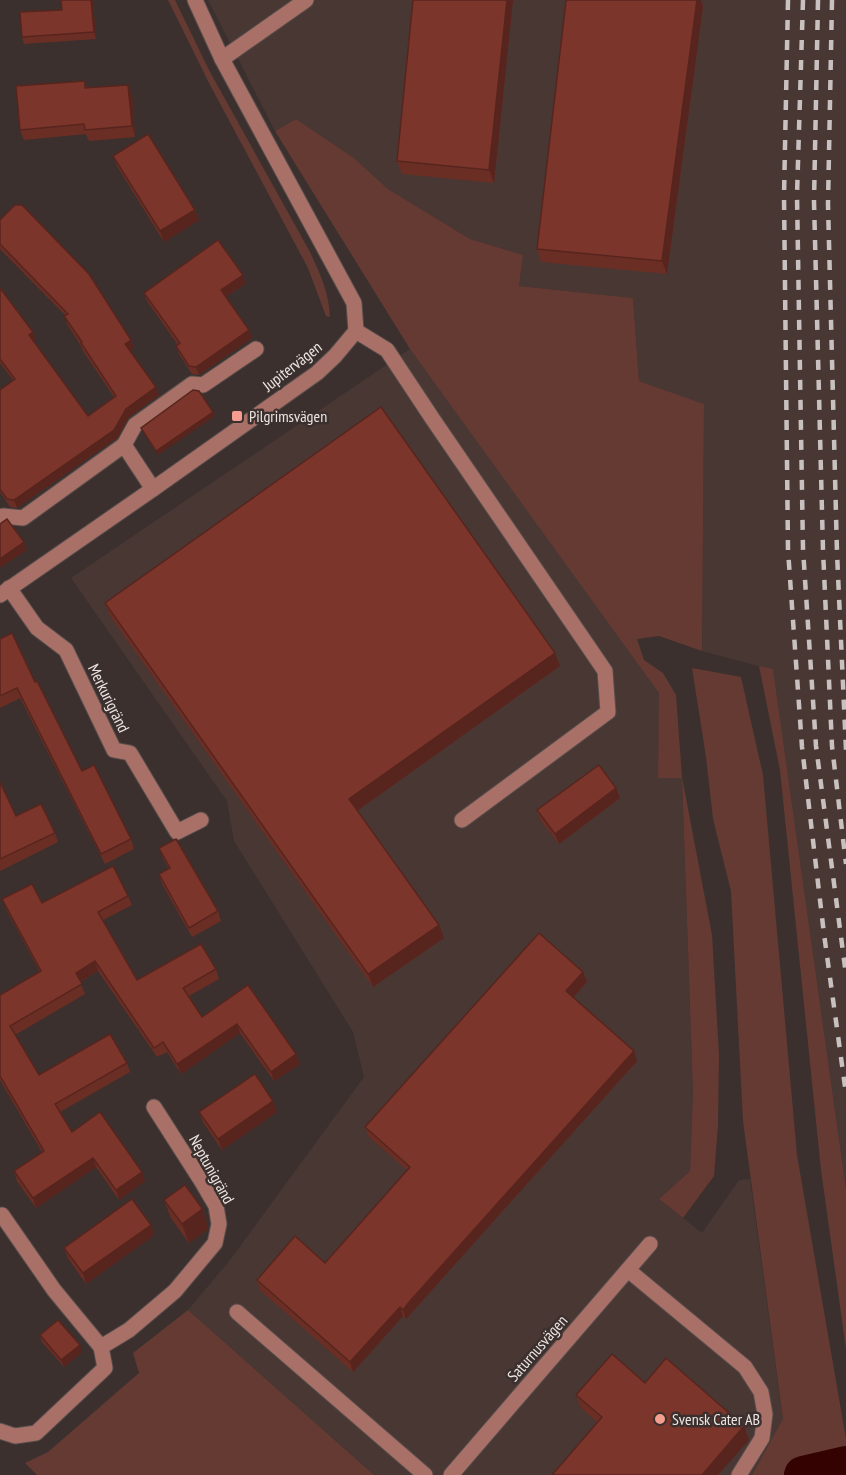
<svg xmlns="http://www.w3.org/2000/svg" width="846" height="1475" viewBox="0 0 846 1475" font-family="'PT Sans Narrow',sans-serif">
  <rect width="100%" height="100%" fill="#3b302e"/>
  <g fill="#493734">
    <polygon points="208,0 846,0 846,1189 773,670 702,651 704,404 639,381 633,298 519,286 523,255 470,239 388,189 354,158 296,119 275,131"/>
    <polygon points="410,349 660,693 658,778 682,777 693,1093 690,1171 659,1199 702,1233 739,1180 750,1179 783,1420 752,1475 374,1475 188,1310 230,1260 364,1077 353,1032 234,841 227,801 71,578"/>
  </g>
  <g fill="#653a33">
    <path d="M 168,0 L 175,0 L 210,72 L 310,252 C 320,274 329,292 330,317 L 326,316 L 308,268 L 209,83 Z"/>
    <polygon points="296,119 354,158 388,189 470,239 523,255 519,286 633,298 639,381 704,404 702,651 659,636 637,639 644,660 663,673 676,695 682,777 712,935 719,1055 718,1125 714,1176 683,1218 659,1199 690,1171 693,1093 682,778 658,778 659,693 410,349 275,131"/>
    <polygon points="759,666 773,669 846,1189 846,1349 821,1170 780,770"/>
    <polygon points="692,668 741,677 763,775 797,1155 846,1439 846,1475 752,1475 783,1419 743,1121 731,891 713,819 706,757"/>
    <polygon points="188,1310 374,1475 37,1475 25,1463 48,1452 139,1373 133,1353"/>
  </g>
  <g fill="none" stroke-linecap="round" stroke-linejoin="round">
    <polyline stroke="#340200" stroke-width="38" points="803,1475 846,1465"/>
    <defs>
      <g id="minor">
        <polyline points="222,59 306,0"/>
        <polyline points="356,331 387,350 432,418 605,671 608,712 462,820"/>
        <polyline points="153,489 124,445 135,425 192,384 203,385 256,349"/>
        <polyline points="0,518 3,516 23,518 124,445"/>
        <polyline points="9,588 37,628 66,650 114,750 130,753 177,832 201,820"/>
        <polyline points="0,595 153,489 317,373 335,356 356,331 354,303 222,59 195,0"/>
        <polyline points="2,1215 54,1290 101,1347"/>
        <polyline points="628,1270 745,1367 761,1392 765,1414 762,1438 739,1475"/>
        <polyline points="237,1312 425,1475"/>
        <polyline points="0,1431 15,1436 36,1433 105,1368 101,1347 129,1330 175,1291 215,1243 219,1224 216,1206 202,1182 154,1107"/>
        <polyline points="451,1475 650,1244"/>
      </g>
    </defs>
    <use href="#minor" stroke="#574d4b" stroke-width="17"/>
    <use href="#minor" stroke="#a87067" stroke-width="15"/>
    <g stroke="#c8c1bf" stroke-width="4.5" stroke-dasharray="10 10" stroke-linecap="butt">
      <polyline points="788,0 784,196 788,550 802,747 824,934 846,1094"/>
      <polyline points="803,0 797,195 803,549 816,746 846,975"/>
      <polyline points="818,0 814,201 823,550 832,746 846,864"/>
      <polyline points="832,0 828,204 837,553 846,750"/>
    </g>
  </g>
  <g fill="#6b2e25">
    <polygon points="61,0 93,0 96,39 24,44 22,37 62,10"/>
    <polygon points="413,0 513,0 494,183 402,174 397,161"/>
    <polygon points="567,0 701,0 703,6 667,274 541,262 537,249"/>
    <polygon points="85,81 87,88 128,85 132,95 135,137 89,141 86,134 24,140 20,130"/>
    <polygon points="113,156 195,210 199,220 164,242 117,166"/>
    <polygon points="0,220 134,348 130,351 159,395 129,417 117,438 17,508 10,507 0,492 0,390 13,380 0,363 0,288 33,332 36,340 33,341 88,416 114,397 83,351 81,346 67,324 65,315 0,249"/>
    <polygon points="246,283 226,297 252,338 199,375 192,374 179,354 176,346 178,345 147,301 144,293"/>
    <polygon points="105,603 555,653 560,666 357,811 439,925 444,938 373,987 110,616"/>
    <polygon points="0,639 35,682 82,771 131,839 134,849 105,864 20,698 0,708"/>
    <polygon points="0,782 16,816 55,833 58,842 0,871"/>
    <polygon points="616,788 620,798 559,844 541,821 537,810"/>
    <polygon points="159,848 218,911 221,921 192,937 162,884 159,874 169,869 163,858"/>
    <polygon points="128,896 132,905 103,920 137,980 216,969 219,979 189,996 202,1017 248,985 300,1064 274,1081 240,1033 181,1074 167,1052 157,1057 98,971 80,982 85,994 15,1035 39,1075 127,1063 130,1072 60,1112 72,1132 145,1181 119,1200 96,1167 36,1208 17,1181 14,1171 42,1152 0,1080 0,995 40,972 6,909 2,899 42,903"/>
    <polygon points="583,972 587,982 573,997 637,1061 406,1319 403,1316 353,1372 260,1290 257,1280 325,1263 407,1170 369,1137 365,1127"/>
    <polygon points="273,1101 277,1112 222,1150 203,1122 199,1112"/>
    <polygon points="164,1200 202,1208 208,1227 208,1229 189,1243 171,1218"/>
    <polygon points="151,1225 154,1235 86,1284 68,1258 64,1248"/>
    <polygon points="40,1335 82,1352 64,1367 42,1342"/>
    <polygon points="645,1383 749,1440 597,1422 581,1408 576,1395"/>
  </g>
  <g fill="#57251e">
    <polygon points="91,0 93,0 96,39 94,32"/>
    <polygon points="507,0 513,0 494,183 489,170"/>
    <polygon points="697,0 701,0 703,6 667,274 662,261"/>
    <polygon points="128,85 132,95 135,137 132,126"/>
    <polygon points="195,210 199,220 164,242 160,231"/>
    <polygon points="243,275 246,283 224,298 221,290"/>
    <polygon points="249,330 252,338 199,375 196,367"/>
    <polygon points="33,332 36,340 32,343 29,335"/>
    <polygon points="131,340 134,348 128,352 125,344"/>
    <polygon points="156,387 159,395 129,417 117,438 17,508 14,500 126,409"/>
    <polygon points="213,412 215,416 158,455 156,451"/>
    <polygon points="24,542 27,550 0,568 0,559"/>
    <polygon points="555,653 560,666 354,813 349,799"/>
    <polygon points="616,788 620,798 559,844 555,834"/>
    <polygon points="439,925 444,938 373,987 368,974"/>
    <polygon points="95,961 98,971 79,982 76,973"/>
    <polygon points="583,972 587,982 570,1001 566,991"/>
    <polygon points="237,1024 240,1033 181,1074 177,1064"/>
    <polygon points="634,1051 637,1061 406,1319 403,1310"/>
    <polygon points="296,1054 300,1064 274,1081 271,1072"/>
    <polygon points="273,1101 277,1112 222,1150 218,1139"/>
    <polygon points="93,1158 96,1167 36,1208 33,1198"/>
    <polygon points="142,1172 145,1181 119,1200 116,1190"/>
    <polygon points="202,1208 208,1227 208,1229 189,1243 182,1224"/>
    <polygon points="151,1225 154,1235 86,1284 83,1273"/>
    <polygon points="400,1307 403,1316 353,1372 350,1362"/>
    <polygon points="80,1345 82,1352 64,1367 61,1360"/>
    <polygon points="744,1426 749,1440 718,1475 702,1475"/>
  </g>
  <g fill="#7c352b" stroke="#57251e" stroke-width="1.5">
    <polygon points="61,0 91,0 94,32 22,37 20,12 62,10"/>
    <polygon points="413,0 507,0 489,170 397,161"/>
    <polygon points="567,0 697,0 662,261 537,249 566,1"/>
    <polygon points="85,81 85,88 128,85 132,126 85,130 84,124 20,130 16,86"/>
    <polygon points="148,134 195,210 160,231 113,156"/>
    <polygon points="15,205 22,205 89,274 131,340 125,344 156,387 126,409 114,430 14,500 7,499 0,489 0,390 15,379 0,359 0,288 33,332 29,335 88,416 116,396 81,343 82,342 64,316 68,314 0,244 0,220"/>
    <polygon points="218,240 243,275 221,290 249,330 196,367 189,366 176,346 180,343 144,293"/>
    <polygon points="193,390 199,391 213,412 156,451 141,428"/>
    <polygon points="381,407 555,653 349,799 439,925 368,974 105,603"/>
    <polygon points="7,519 24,542 0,559 0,524"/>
    <polygon points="12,633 35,682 37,681 82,771 94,765 131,839 101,854 17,688 0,696 0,639"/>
    <polygon points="599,765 616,788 555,834 537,810"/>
    <polygon points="0,782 16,816 41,804 55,833 0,859"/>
    <polygon points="176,839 218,911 189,928 159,874 170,868 159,848"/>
    <polygon points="113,866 128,896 98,912 137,980 201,944 216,969 183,988 202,1017 248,985 296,1054 271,1072 237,1024 177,1064 163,1042 154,1048 95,961 76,973 82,984 10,1026 39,1075 110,1034 127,1063 55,1104 72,1132 100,1112 142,1172 116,1190 93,1158 33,1198 14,1171 44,1151 0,1076 0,995 41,971 2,899 32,884 42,903"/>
    <polygon points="539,933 583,972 566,991 634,1051 410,1301 403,1310 400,1307 350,1362 257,1280 295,1236 325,1263 410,1167 365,1127"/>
    <polygon points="255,1074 273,1101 218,1139 199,1112"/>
    <polygon points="185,1185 202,1208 201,1210 182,1224 164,1200"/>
    <polygon points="132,1199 151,1225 83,1273 64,1248"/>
    <polygon points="58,1320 80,1345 61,1360 40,1335"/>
    <polygon points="612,1354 645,1383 666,1358 744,1426 702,1475 552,1475 602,1417 576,1395"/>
  </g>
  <g fill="#f59d8e" stroke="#3b302e" stroke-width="2">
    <rect x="231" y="410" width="12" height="12" rx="3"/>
    <circle cx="660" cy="1419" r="6"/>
  </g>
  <g text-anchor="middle" stroke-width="5" stroke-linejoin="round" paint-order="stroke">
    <g font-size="16" fill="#ece5e3" stroke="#3b302e">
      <text transform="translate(292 366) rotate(-38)" y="6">Jupitervägen</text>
      <text transform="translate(109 698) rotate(64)" y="6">Merkurigränd</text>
      <text transform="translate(212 1169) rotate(61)" y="6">Neptunigränd</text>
      <text transform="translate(537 1348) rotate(-49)" y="6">Saturnusvägen</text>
    </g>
    <g font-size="16" fill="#ece5e3" stroke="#3b302e" text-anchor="start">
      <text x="249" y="422">Pilgrimsvägen</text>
      <text x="672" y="1425">Svensk Cater AB</text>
    </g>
  </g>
</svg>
